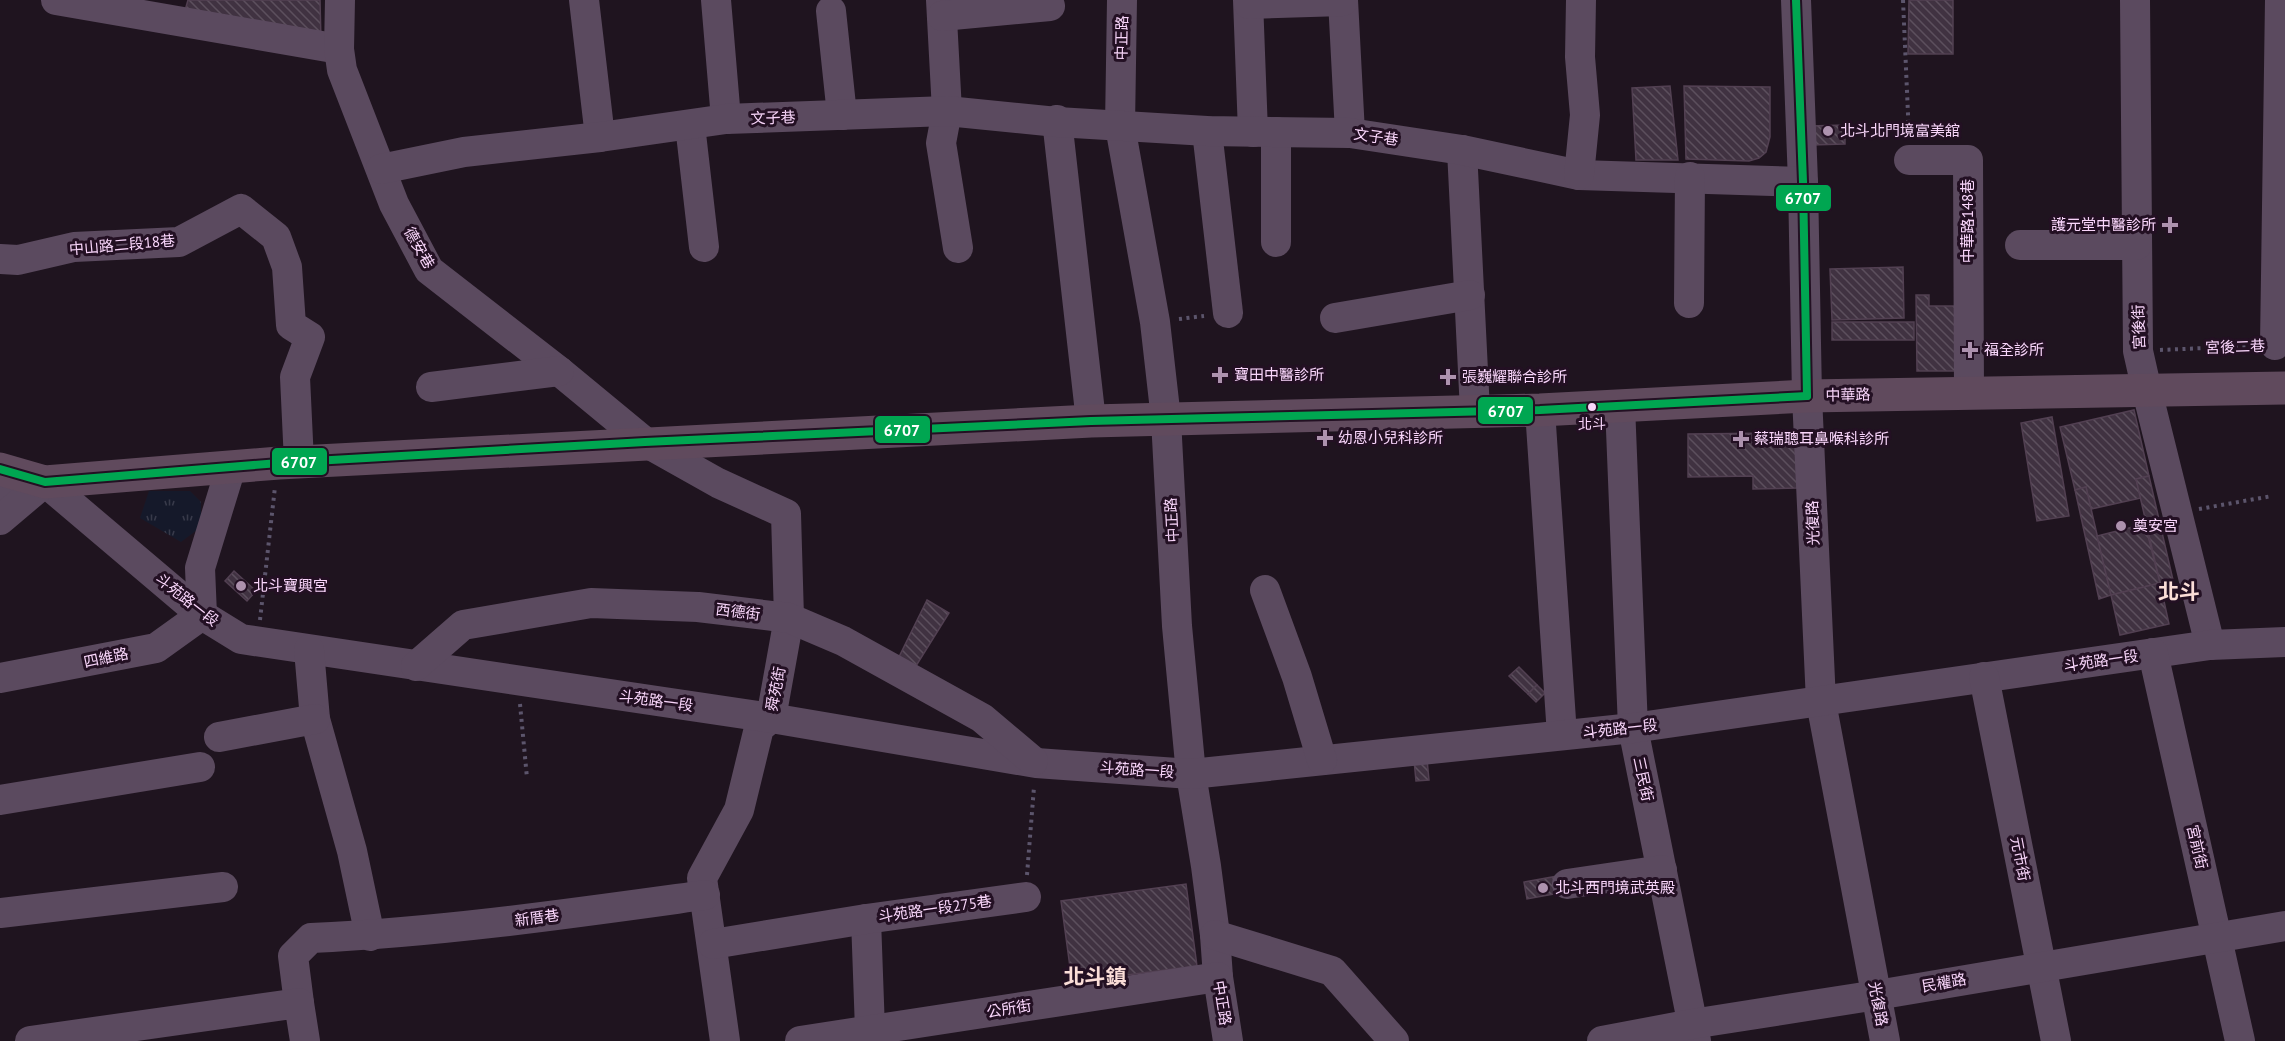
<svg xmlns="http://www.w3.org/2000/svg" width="2285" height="1041" viewBox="0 0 2285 1041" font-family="'PT Sans','Noto Sans TC',sans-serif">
  <defs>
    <pattern id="grass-tufts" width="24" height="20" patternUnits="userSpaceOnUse" patternTransform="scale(1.5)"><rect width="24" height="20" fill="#15192a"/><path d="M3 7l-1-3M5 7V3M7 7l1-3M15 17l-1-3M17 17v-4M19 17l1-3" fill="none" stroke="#383a4a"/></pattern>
    <pattern id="building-back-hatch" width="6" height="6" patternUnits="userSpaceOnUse" patternTransform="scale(1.5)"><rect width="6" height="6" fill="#403241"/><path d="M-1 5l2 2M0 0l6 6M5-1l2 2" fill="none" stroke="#5c4f5d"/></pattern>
  </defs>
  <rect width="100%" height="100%" fill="#1f141f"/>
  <polygon fill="url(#grass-tufts)" points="149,491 190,491 201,502 201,527 181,542 140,518"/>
  <g fill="url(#building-back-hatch)" stroke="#524052" stroke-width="1.5">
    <polygon points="188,0 320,0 321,41 184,14"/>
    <polygon points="1909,0 1953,0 1953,54 1908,54"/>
    <polygon points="1670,86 1678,160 1636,160 1632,88"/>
    <polygon points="1684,86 1770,87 1770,137 1766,152 1759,158 1749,161 1686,159"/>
    <polygon points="1845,125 1845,144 1811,145 1810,126"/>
    <polygon points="1903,267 1904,318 1832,320 1830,269"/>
    <polygon points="1916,295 1929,295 1929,306 1964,306 1955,371 1917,371"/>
    <rect x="1832" y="322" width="82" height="18"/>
    <polygon points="2134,410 2149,476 2136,479 2141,498 2091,509 2086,487 2075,490 2060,427"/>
    <polygon points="2052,417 2069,516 2037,521 2021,423"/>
    <polygon points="1777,433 1777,435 1788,435 1795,440 1797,488 1753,489 1753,476 1688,477 1688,434"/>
    <polygon points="2149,476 2173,580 2160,583 2136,479"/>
    <polygon points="2086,487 2111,595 2099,599 2075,490"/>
    <polygon points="2145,524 2160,583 2111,595 2097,536"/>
    <polygon points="234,571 256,591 247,601 225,581"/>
    <polygon points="2160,583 2169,624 2120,635 2111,595"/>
    <polygon points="927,600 949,613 911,674 895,665"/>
    <polygon points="1519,667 1537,685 1528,694 1509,676"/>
    <polygon points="1537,685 1545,693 1536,702 1528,694"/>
    <polygon points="1427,759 1429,780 1416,781 1414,760"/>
    <polygon points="1558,876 1560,893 1527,899 1524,882"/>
    <polygon points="1186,884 1197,966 1072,982 1061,901"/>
  </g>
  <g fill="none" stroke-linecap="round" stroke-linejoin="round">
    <g stroke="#5c556c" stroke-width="4" stroke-dasharray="3 4.5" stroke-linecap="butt">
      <polyline points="1903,0 1909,137"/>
      <polyline points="1179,319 1204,316"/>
      <polyline points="2160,350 2252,346"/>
      <polyline points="2199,509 2272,496"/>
      <polyline points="260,620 275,487"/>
      <polyline points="520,704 527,778"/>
      <polyline points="1027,875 1034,787"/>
    </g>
    <g stroke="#5b4a5f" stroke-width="30">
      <polyline points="56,0 339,49"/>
      <polyline points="340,0 339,49 342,70 394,204 429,270 559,371 645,442 718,483 786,514 789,618 771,718 759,728 739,810 702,878 725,1041"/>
      <polyline points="584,0 600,137"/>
      <polyline points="716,0 726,119"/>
      <polyline points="941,0 947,111 941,143 958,248"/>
      <polyline points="1122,0 1120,126 1155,322 1166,419 1177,626 1191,774 1206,866 1215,935 1218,977 1228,1041"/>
      <polyline points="1248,0 1253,132"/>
      <polyline points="1343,0 1350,133"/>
      <polyline points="1796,0 1803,182 1807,396 1821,702 1885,1041"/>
      <polyline points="2135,0 2138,351 2147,391 2210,645"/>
      <polyline points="1249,4 1343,1"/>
      <polyline points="831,11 842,115"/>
      <polyline points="942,16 1050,6"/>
      <polyline points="1057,120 1091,421"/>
      <polyline points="690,125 704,247"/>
      <polyline points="1207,131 1228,313"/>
      <polyline points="1276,132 1276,242"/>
      <polyline points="1462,150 1475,411"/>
      <polyline points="1909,160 1968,160 1969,393"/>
      <polyline points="381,169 464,152 600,137 726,119 947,111 1057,122 1207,131 1350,133 1462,150 1579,175 1803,182"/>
      <polyline points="1579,175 1585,115 1580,57 1581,0"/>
      <polyline points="2020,245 2137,245"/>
      <polyline points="0,259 18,260 74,247 179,242 241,209 276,237 287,267 291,325 310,337 295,377 299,462"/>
      <polyline points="1689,303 1690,177"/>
      <polyline points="1335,318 1470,295"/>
      <polyline points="2275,345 2280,0"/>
      <polyline points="431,387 559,371"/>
      <polyline points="1620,405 1633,728 1696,1041"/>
      <polyline points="1540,410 1562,735"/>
      <polyline points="45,482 202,615 241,639 771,718 1036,763 1191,774 1633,728 2210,645 2285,642"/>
      <polyline points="0,489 45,482"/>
      <polyline points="0,520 45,482"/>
      <polyline points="1265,590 1297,677 1322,760"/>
      <polyline points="309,650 315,719 352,851 370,936"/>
      <polyline points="2153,653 2240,1041"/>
      <polyline points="416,666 463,625 591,603 698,607 789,618 843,641 982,718 1033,761"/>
      <polyline points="1984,677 2056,1041"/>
      <polyline points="0,678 156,648 202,615 200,568 231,467"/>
      <polyline points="219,737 315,719"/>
      <polyline points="0,800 200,767"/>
      <polyline points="1567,884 1662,870"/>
      <polyline points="0,913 223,887"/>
      <polyline points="866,919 870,1030"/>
      <polyline points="1215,935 1332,971 1394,1041"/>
      <polyline points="713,944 866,919 1026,897"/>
      <path d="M 299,1003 L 293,956 L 311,938 C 443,932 574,913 705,895"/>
      <polyline points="30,1041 299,1003 305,1041"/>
      <polyline points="800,1041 1218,977"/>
      <polyline points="1602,1041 1692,1024 1877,995 2285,926"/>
    </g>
    <polyline stroke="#604a5d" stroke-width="33" points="0,469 45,482 279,463 1091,421 1540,410 1807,396 2285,388"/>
    <defs>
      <g id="bus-1">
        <polyline points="1796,0 1803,182 1807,396"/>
        <polyline points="0,469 45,482 279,463 645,442 1091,421 1540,410 1807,396"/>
      </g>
    </defs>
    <use href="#bus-1" stroke="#231023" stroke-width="12"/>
    <use href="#bus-1" stroke="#00a651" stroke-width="8"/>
  </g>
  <g fill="#ad92ae" stroke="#231023" stroke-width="2">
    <circle cx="1828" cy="131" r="6"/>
    <path d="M2167 216h6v6h6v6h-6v6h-6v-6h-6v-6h6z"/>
    <path d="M1967 341h6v6h6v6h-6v6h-6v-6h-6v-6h6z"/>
    <path d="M1217 366h6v6h6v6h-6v6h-6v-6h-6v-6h6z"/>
    <path d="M1445 368h6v6h6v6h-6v6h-6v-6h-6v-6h6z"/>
    <path d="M1322 429h6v6h6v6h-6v6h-6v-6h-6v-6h6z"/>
    <path d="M1738 430h6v6h6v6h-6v6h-6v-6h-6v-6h6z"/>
    <circle cx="2121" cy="526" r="6"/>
    <circle cx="241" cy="586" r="6"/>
    <circle cx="1543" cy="888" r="6"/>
  </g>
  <circle fill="#f9d6fb" stroke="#231023" stroke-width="2" cx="1592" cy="407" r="5"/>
  <g text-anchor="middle" stroke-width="6" stroke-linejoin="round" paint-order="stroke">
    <g font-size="14" fill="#f9d6fb" stroke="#231023">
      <text x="1592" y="429">北斗</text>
    </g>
    <g font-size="15" fill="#f9d6fb" stroke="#231023">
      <text transform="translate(1122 38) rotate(-89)" y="5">中正路</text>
      <text transform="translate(773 118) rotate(-2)" y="5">文子巷</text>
      <text transform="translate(1376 137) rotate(8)" y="5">文子巷</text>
      <text transform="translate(1968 221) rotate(-90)" y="5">中華路148巷</text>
      <text transform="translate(122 245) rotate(-5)" y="5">中山路二段18巷</text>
      <text transform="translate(419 248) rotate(60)" y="5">德安巷</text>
      <text transform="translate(2139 327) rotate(-92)" y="5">宮後街</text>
      <text transform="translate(2235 347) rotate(-2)" y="5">宮後二巷</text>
      <text transform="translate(1848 395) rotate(-1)" y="5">中華路</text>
      <text transform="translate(1172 520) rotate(-93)" y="5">中正路</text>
      <text transform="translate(1813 523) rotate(-92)" y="5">光復路</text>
      <text transform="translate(187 600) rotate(38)" y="5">斗苑路一段</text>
      <text transform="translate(738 612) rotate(7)" y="5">西德街</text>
      <text transform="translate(106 658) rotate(-12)" y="5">四維路</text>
      <text transform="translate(2101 661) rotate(-8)" y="5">斗苑路一段</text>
      <text transform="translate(776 689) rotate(-79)" y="5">舜苑街</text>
      <text transform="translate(656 701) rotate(8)" y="5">斗苑路一段</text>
      <text transform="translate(1620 729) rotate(-6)" y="5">斗苑路一段</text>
      <text transform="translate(1137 770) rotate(4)" y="5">斗苑路一段</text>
      <text transform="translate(1643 779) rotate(78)" y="5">三民街</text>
      <text transform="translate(2197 847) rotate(77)" y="5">宮前街</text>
      <text transform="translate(2020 859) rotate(79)" y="5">元市街</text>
      <text transform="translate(935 909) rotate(-8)" y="5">斗苑路一段275巷</text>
      <text transform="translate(537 918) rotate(-8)" y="5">新厝巷</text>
      <text transform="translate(1944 983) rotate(-10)" y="5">民權路</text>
      <text transform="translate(1222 1003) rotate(81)" y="5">中正路</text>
      <text transform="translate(1878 1004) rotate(79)" y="5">光復路</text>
      <text transform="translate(1009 1009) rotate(-9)" y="5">公所街</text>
    </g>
    <g font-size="15" fill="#f9d6fb" stroke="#231023" text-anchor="start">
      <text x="1840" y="136">北斗北門境富美舘</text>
      <text x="2156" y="230" text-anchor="end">護元堂中醫診所</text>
      <text x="1984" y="355">福全診所</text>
      <text x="1234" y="380">寶田中醫診所</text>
      <text x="1462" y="382">張巍耀聯合診所</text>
      <text x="1338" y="443">幼恩小兒科診所</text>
      <text x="1754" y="444">蔡瑞聰耳鼻喉科診所</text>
      <text x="2133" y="531">奠安宮</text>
      <text x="253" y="591">北斗寶興宮</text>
      <text x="1555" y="893">北斗西門境武英殿</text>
    </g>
    <g font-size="21" font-weight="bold" fill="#fbded8" stroke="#231023">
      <text x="2179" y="599">北斗</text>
      <text x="1095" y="984">北斗鎮</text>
    </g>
  </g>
  <g stroke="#231023" stroke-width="2">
    <rect x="1775" y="184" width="57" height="28" rx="6" fill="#00a651"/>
    <rect x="1477" y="396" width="57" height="29" rx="6" fill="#00a651"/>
    <rect x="874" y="415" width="57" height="29" rx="6" fill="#00a651"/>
    <rect x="271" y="447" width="57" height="29" rx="6" fill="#00a651"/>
  </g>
  <g font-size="16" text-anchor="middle" font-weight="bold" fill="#fff">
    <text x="1803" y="204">6707</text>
    <text x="1506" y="417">6707</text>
    <text x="902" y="436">6707</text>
    <text x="299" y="468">6707</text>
  </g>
</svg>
